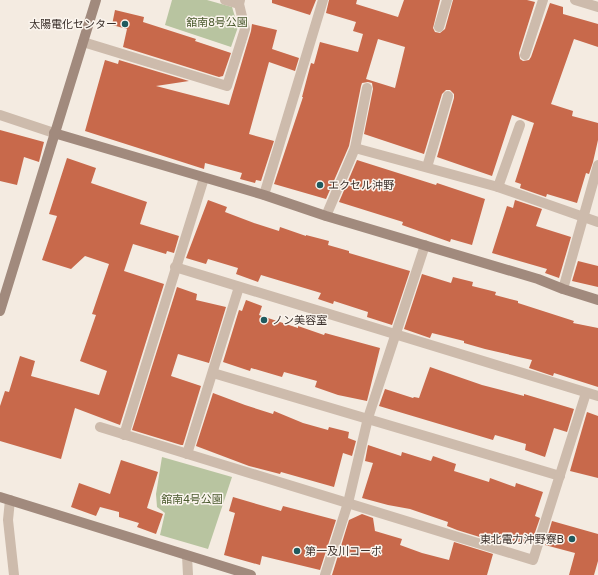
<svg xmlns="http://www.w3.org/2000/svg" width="598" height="575" viewBox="0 0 598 575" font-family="'Golos Text','Noto Sans JP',sans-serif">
  <rect width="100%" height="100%" fill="#f4ebe1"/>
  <g fill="#b8c4a0">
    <polygon points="172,0 207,0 232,7 238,27 231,47 165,25"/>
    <polygon points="162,457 232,477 208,549 160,535 165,513 157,507 156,494"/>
  </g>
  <g fill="#c8694b" fill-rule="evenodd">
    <polygon points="272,0 316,0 310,15 272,3"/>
    <path d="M 329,0 L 357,0 L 356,4 L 398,17 L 404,0 L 440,0 L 433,28 L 435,32 L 440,33 L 445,29 L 453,0 L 527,0 L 535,2 L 519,53 L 520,59 L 523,61 L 529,60 L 531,57 L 550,3 L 563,7 L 563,14 L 598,24 L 598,47 L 574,39 L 551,104 L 573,111 L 572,116 L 598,123 L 598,140 L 593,162 L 589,174 L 586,173 L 577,203 L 547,194 L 546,197 L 520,188 L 521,184 L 515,182 L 534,123 L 512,115 L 492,176 L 437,157 L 454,98 L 454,94 L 450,90 L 446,90 L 442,94 L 424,154 L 364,134 L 373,89 L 372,83 L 368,82 L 362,83 L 361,86 L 349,146 L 326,199 L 274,184 L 303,97 L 302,97 L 311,63 L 314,64 L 320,42 L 358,52 L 363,34 L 353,31 L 356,22 L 326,13 ZM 378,39 L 405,47 L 395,88 L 366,79 Z"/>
    <polygon points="115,10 144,17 143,22 196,39 195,41 231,53 223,76 219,77 123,47 127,29 112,25"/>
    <polygon points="252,24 277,30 272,49 299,58 295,71 269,62 249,134 274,141 261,181 256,180 255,183 240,179 242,173 205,163 204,169 85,131 105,60 118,64 119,60 189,81 156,86 229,105 251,31"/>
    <polygon points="0,130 44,142 39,162 24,157 17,185 0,181"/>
    <polygon points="67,158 96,168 91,183 147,202 140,224 179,236 174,253 167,251 166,254 133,244 124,271 164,284 120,425 75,408 61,459 0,441 0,406 5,391 9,392 20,356 35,361 31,376 99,395 107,371 80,361 96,315 92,314 109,264 85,256 71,269 42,260 57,216 49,214"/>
    <polygon points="357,160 436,185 437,183 485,199 472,245 451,239 450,242 402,225 403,222 339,202"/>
    <polygon points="208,200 227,207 225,212 254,223 279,231 280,227 306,236 306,235 329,241 328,245 349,251 349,253 410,271 392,325 367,317 368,312 334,301 333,304 318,299 321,293 261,275 258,282 236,274 238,268 208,259 206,264 186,258"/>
    <polygon points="515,200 542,209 536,226 571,237 559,278 545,273 547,269 492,253 507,206 513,208"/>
    <polygon points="578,261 598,266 598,287 572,281"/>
    <polygon points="422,274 451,283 453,277 473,282 472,286 496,292 495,295 518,301 518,303 574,321 573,323 598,328 598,387 554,373 553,376 529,368 532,360 485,349 464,343 464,341 432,333 430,338 404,329"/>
    <polygon points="177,287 197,294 196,300 226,307 209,363 178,354 171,376 201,386 183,445 181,445 132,430"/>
    <polygon points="246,300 262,306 259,315 298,328 298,326 324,335 325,333 380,348 367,401 338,395 315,387 317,381 284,372 282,377 251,368 250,371 223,362 239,310 242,311"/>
    <polygon points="430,367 482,385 524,396 524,394 574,409 567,432 554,428 545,457 525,450 526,444 495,435 493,440 379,406 385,389 413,398 414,397 419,398"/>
    <polygon points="213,393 245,405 273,414 274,411 303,423 328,430 329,427 349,432 348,438 356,441 352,456 343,453 334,487 281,472 280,474 249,466 196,446"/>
    <polygon points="587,412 598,416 598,478 570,471"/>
    <polygon points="368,445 401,456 402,452 431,461 433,456 456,464 454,471 489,482 490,478 515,487 516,483 543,492 535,516 540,518 532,541 528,540 526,545 502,537 501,541 497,540 496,542 457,530 447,526 448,522 410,509 388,505 362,498 373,463 365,461"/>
    <polygon points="121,460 158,472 147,508 163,514 156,534 137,527 139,523 119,517 119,512 100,507 96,516 71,507 79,483 110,494"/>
    <polygon points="233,497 281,511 283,506 336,520 320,570 262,556 260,565 224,555 235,513 229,511"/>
    <polygon points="362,514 373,518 375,531 402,539 400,545 422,553 449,560 454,542 493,554 487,575 332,575 349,520"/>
    <polygon points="552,521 598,534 598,561 594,575 569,575 575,553 545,545"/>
  </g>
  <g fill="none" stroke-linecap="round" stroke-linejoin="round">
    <g stroke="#cdbbac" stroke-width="10">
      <polyline points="225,0 239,4"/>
      <polyline points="575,0 598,7"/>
      <polyline points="439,27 447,0"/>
      <polyline points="83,42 227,86 245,29 239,4 240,0"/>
      <polyline points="525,55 543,0"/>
      <polyline points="0,115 54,133"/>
      <polyline points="355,148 498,187 598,222"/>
      <polyline points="427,167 448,96"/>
      <polyline points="498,187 520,125"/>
      <polyline points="264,195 323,0"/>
      <polyline points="326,216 355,148 367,88"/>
      <polyline points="175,267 598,396"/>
      <polyline points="563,289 598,165"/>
      <polyline points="213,373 560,476"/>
      <polyline points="100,427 533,560 586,393"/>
      <polyline points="124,435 204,178"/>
      <polyline points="187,454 239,287"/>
      <polyline points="10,500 8,520 14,575"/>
      <polyline points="187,556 188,575"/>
      <polyline points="325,575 348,503 368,418 425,245"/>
    </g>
    <g stroke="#a18a7d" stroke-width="10">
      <polyline points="54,133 264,195 326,216 538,279 563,289 598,300"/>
      <polyline points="0,311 96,0"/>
      <polyline points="0,497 251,575"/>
    </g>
  </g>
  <g fill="#1f5a5e" stroke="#fbf5ee" stroke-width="1.5">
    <circle cx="125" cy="24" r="4"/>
    <circle cx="320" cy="185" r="4"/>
    <circle cx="264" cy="320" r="4"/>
    <circle cx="572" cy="539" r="4"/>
    <circle cx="297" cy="551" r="4"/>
  </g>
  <g text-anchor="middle" stroke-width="3" stroke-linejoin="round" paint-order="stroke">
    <g font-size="11" fill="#4a5a2e" stroke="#fbf5ee">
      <text x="217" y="26">舘南8号公園</text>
      <text x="192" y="503">舘南4号公園</text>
    </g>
    <g font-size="11" fill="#3b302b" stroke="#fbf5ee" text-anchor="start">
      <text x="117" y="28" text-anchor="end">太陽電化センター</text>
      <text x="328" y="189">エクセル沖野</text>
      <text x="272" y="324">ノン美容室</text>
      <text x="564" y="543" text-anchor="end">東北電力沖野寮B</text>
      <text x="305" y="555">第一及川コーポ</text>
    </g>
  </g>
</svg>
